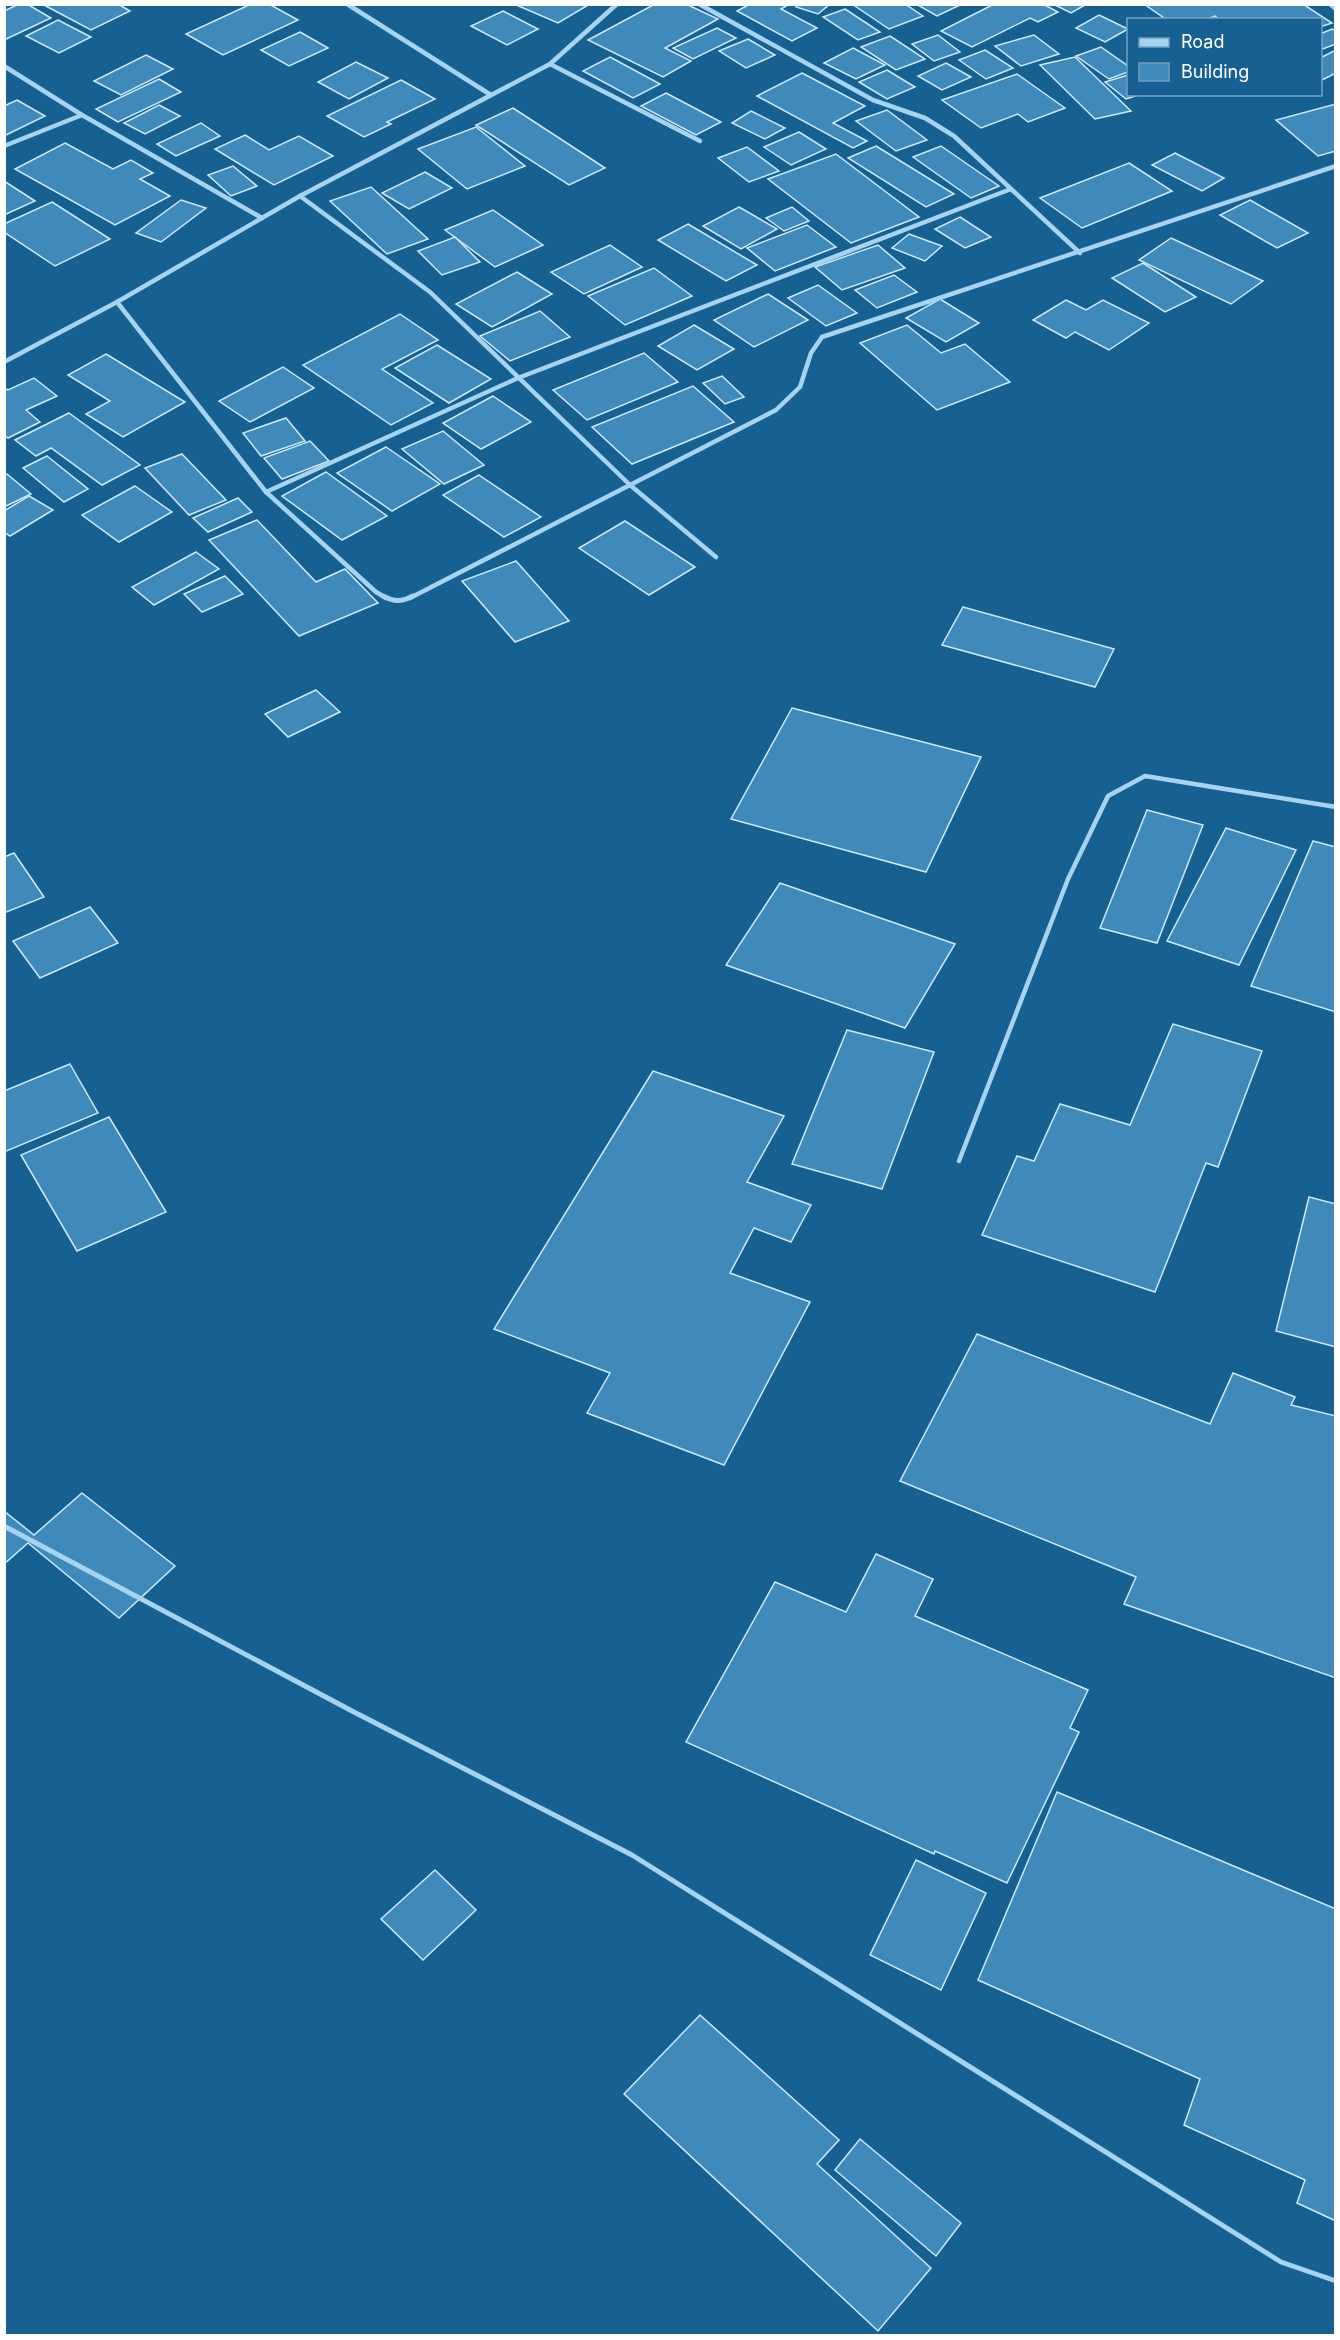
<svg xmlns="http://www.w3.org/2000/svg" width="1340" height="2340" viewBox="0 0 1340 2340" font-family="Inter,sans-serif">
  <rect width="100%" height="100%" fill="#176092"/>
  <g fill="#3f8aba" stroke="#cde9fb" stroke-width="1.5">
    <polygon points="19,4 27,4 51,18 4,40 4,11"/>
    <polygon points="42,4 118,4 130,11 91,30"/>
    <polygon points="251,4 269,4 298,20 223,55 186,34"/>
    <polygon points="514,4 590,4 558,23"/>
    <polygon points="655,4 686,4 718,19 665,48 691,61 663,77 588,40"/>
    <polygon points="750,4 790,4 781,9 817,28 792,41 737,11"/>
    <polygon points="799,4 830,4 818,14 796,7"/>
    <polygon points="852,4 905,4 923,16 889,29"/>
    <polygon points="916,4 962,4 937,16"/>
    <polygon points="994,4 1043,4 1058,12 1038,22 1030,18 972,47 941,31"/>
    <polygon points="1053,4 1087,4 1071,13"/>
    <polygon points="1144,4 1303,4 1332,23 1320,27 1320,20 1220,20 1215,16 1205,20 1167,20"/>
    <polygon points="845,9 880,32 858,40 823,17"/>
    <polygon points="503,11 538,29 507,45 471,26"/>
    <polygon points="1099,15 1128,29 1105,42 1076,28"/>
    <polygon points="58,20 91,37 59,53 26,36"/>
    <polygon points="717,28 736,38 693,59 673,48"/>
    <polygon points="1332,29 1336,31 1336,44 1320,50 1320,34"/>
    <polygon points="300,32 328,48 289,66 261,50"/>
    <polygon points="938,35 960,52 934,61 912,44"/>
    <polygon points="1034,35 1059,54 1021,66 995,46"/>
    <polygon points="890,36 925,59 896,70 861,47"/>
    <polygon points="748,39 775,55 746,68 719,51"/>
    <polygon points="1101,47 1128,66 1128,72 1109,79 1076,56"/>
    <polygon points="853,48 885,65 856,79 824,63"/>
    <polygon points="985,50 1013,68 986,79 959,60"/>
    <polygon points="1336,50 1336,73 1320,81 1320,58"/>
    <polygon points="146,55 173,69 121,95 94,81"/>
    <polygon points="610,57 660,84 633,98 583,71"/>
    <polygon points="1075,57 1131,111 1095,119 1040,65"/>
    <polygon points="356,62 388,78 349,99 318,82"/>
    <polygon points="946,63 971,77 942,90 918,76"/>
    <polygon points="887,70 915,87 887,99 859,82"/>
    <polygon points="802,73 865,106 833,123 867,141 853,148 757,96"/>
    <polygon points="1017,74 1065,108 1028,122 1018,114 981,128 942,100"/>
    <polygon points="1128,75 1128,94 1142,94 1126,99 1105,82"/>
    <polygon points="159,79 181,92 118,122 96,109"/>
    <polygon points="401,80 435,99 387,122 391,124 364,137 327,116"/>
    <polygon points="666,93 721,122 696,135 641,106"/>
    <polygon points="17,100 45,116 4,136 4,106"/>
    <polygon points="1336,104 1336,151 1318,156 1276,120"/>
    <polygon points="159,105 180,116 145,134 124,123"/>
    <polygon points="513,108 605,168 569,185 476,125"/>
    <polygon points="887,110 927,140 896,151 856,121"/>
    <polygon points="751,111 785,128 765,139 732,123"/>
    <polygon points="201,123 220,136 176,156 157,144"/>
    <polygon points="476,127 525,166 467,189 418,149"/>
    <polygon points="799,132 826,149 791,165 764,147"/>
    <polygon points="245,135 269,150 299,136 333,156 274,185 215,149"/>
    <polygon points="65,143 113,169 131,160 153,173 140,179 170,196 115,225 15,169"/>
    <polygon points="876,146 954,194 926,207 848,158"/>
    <polygon points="941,146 999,186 971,198 913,157"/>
    <polygon points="747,147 779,171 749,182 718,158"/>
    <polygon points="1175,153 1224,178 1202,191 1152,165"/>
    <polygon points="836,154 919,217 851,243 768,179"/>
    <polygon points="1129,163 1172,191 1082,228 1040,198"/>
    <polygon points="233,166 257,186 231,196 208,175"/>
    <polygon points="425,172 452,188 409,209 382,193"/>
    <polygon points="4,181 35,201 4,215"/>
    <polygon points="371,187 428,239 387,254 330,201"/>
    <polygon points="181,200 206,208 161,242 136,233"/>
    <polygon points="1250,200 1308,233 1277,248 1220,215"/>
    <polygon points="52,202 110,239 55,266 4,232 4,224"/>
    <polygon points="739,207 777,229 741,249 703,226"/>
    <polygon points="792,207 809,221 784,231 766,218"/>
    <polygon points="493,210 543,245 495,267 445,230"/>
    <polygon points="960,217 991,237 965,248 935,229"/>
    <polygon points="688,224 757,265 726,281 658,240"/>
    <polygon points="807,225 836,247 775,271 747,248"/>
    <polygon points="909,234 942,246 925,261 892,248"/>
    <polygon points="455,237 480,262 442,275 418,251"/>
    <polygon points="1171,238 1263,281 1231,304 1139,260"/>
    <polygon points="610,245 642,267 584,294 551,272"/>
    <polygon points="878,245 905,268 842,290 815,267"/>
    <polygon points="1143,263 1196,297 1165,312 1112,278"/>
    <polygon points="654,268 692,296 625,325 588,296"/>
    <polygon points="517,272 552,294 492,327 456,304"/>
    <polygon points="894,275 917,292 877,308 855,290"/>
    <polygon points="818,285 857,313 826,326 788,298"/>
    <polygon points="768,294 808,320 754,347 714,320"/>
    <polygon points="940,299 979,323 946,342 906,318"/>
    <polygon points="1066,300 1086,310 1103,300 1149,323 1109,350 1075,332 1066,338 1033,320"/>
    <polygon points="540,311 570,337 510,361 480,336"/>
    <polygon points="400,314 438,340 382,369 433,403 391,425 303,365"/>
    <polygon points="694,325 734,349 697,370 658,346"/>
    <polygon points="907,325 941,353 965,344 1010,382 937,410 860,343"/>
    <polygon points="437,345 491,379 449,403 395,368"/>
    <polygon points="644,353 678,382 587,420 553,390"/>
    <polygon points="106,354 185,402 123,437 86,414 110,401 68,375"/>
    <polygon points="283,367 314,388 250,422 219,401"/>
    <polygon points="722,376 744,397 725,404 703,383"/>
    <polygon points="34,378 57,396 26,410 40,422 8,438 4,435 4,388 8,390"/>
    <polygon points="693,386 734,422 632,464 592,427"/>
    <polygon points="493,396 531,422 481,449 443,423"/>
    <polygon points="69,413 140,465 102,485 51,448 36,456 15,440"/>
    <polygon points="286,418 305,441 261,456 243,433"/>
    <polygon points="443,431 484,465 444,484 402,449"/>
    <polygon points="310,441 329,461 282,479 264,458"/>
    <polygon points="386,447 440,484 392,511 337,473"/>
    <polygon points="182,454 226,500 189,515 145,468"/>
    <polygon points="47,456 88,489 64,502 23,468"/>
    <polygon points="326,472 387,516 342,540 282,496"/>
    <polygon points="7,474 31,494 4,507 4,475"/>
    <polygon points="479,475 541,517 504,537 443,495"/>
    <polygon points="135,486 172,512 119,542 82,515"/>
    <polygon points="29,496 53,510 10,536 4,532 4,511"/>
    <polygon points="238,498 252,512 208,532 193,518"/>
    <polygon points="257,520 316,582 345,569 378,603 299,636 209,540"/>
    <polygon points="625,521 695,567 649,595 579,548"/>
    <polygon points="196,552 219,569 154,605 132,587"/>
    <polygon points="516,561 569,621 515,642 462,581"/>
    <polygon points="225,576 243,594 202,612 184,594"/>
    <polygon points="963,607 1114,649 1095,687 942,645"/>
    <polygon points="316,690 340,712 288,737 265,714"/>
    <polygon points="792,708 981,757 926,872 731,819"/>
    <polygon points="1147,810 1203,825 1157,943 1100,928"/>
    <polygon points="1226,828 1296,850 1239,965 1167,941"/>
    <polygon points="1313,841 1336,847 1336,1012 1251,986"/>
    <polygon points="14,853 44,897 4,913 4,857"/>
    <polygon points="780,883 955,944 905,1028 726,965"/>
    <polygon points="90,907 118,943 40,978 13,941"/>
    <polygon points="1173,1024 1262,1051 1218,1167 1206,1163 1155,1292 982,1235 1017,1156 1034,1161 1060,1104 1130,1125"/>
    <polygon points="847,1030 934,1052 882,1189 792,1164"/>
    <polygon points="70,1064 98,1113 4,1152 4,1091"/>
    <polygon points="653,1071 784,1116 747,1182 811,1205 791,1242 754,1228 730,1273 810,1302 724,1465 587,1413 610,1373 494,1329"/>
    <polygon points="109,1117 166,1212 77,1251 21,1155"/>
    <polygon points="1309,1197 1336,1204 1336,1347 1276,1331"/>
    <polygon points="977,1334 1210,1424 1233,1373 1295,1397 1291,1405 1336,1416 1336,1678 1124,1604 1136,1577 900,1481"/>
    <polygon points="82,1493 175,1566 119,1618 28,1543 4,1564 4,1511 34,1535"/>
    <polygon points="876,1554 933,1579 915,1616 1088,1690 1070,1728 1079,1732 1007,1883 935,1851 934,1854 686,1742 775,1582 846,1612"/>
    <polygon points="1057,1792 1336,1909 1336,2221 1297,2203 1305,2180 1184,2125 1200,2079 978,1980"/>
    <polygon points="916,1860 986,1893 941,1990 870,1955"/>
    <polygon points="435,1870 476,1910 423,1960 381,1919"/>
    <polygon points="700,2015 839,2140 817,2164 931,2268 878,2331 624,2094"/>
    <polygon points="860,2139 961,2223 936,2256 835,2170"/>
  </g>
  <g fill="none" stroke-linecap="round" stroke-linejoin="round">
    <polyline stroke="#a6d3f0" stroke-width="4.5" points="959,1161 1068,879 1108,796 1145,776 1336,807"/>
    <polyline stroke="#a6d3f0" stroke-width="5" points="4,1526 352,1711 632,1855 1281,2262 1336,2281"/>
    <g stroke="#a6d3f0" stroke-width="4.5">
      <polyline points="347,4 491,95"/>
      <polyline points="699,4 873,100 925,118 954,136 1080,253"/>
      <polyline points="1330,4 1336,9"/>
      <polyline points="550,64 700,141"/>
      <polyline points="4,66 82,115 262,218"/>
      <polyline points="4,146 82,115"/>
      <polyline points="300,196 430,292 630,485 716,557"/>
      <polyline points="117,302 266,492 376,592 386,598"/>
      <polyline points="4,362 117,302 300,196 550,64 617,4"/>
      <polyline points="266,492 518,378 1011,189"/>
      <polyline points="410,598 776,410 800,387 811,353 822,337 1336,166"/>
    </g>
    <path stroke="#a6d3f0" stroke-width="5" d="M 383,596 C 394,602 402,602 413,596"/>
  </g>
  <rect width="1340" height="2340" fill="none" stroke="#ffffff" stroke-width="12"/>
  <rect x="1127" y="18" width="195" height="78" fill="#176092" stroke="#74a0be" stroke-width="1.5"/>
  <rect x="1139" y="38" width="30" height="9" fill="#a6d3f0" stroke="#74a0be" stroke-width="1.5"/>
  <text x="1181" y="48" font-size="18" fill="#ffffff">Road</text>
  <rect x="1139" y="63" width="30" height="18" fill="#3f8aba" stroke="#74a0be" stroke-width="1.5"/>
  <text x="1181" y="78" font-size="18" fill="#ffffff">Building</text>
</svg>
